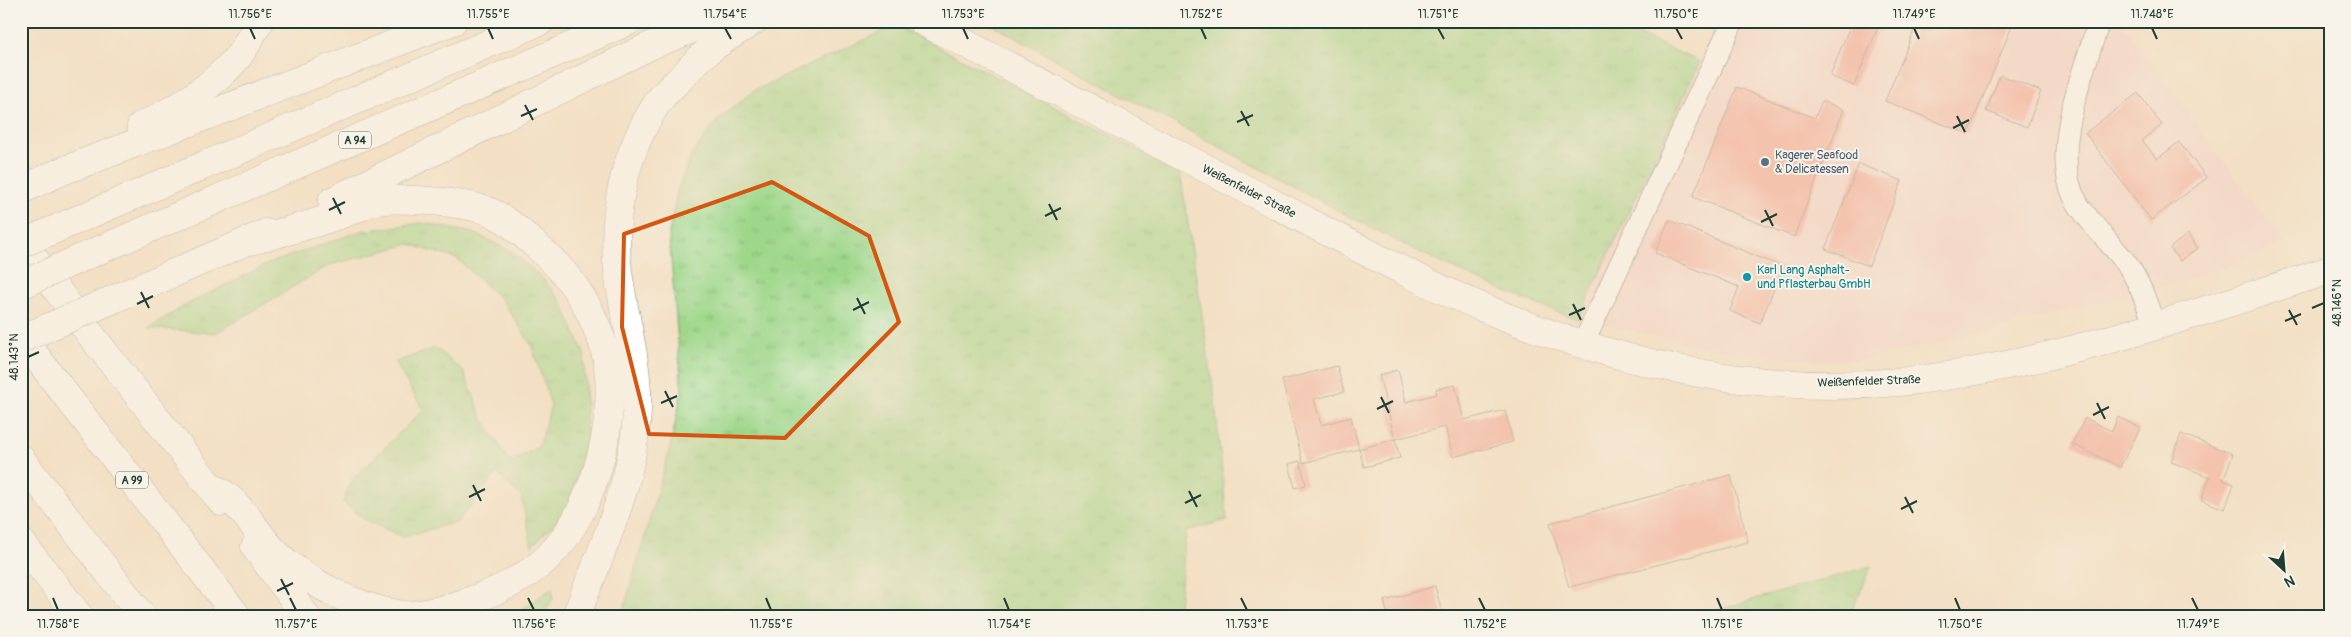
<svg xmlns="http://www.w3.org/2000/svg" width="2351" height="637" viewBox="0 0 2351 637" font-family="Pangolin,sans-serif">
  <defs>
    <pattern id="grass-tufts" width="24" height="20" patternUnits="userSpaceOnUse" patternTransform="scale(1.25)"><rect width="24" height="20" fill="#9ed78a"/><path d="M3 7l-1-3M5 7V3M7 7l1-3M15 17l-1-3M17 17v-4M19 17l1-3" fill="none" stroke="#88b978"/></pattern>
  </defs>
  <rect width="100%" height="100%" fill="#f7f3e8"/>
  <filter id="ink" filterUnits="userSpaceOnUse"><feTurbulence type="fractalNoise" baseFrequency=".02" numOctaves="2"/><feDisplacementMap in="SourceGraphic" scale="10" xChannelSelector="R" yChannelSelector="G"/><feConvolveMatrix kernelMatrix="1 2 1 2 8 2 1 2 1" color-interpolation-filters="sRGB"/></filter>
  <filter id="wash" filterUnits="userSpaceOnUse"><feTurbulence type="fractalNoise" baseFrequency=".0096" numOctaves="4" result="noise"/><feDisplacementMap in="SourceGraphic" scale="20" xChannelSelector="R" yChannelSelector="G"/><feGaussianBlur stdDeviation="1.12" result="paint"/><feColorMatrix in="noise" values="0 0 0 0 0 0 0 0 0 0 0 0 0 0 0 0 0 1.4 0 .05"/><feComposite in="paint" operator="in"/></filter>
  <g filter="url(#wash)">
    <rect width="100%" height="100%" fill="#f3e0c4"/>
    <polygon fill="#f7d0cc" points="1719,21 2120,21 2285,243 2222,269 2164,287 1960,338 1861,360 1818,361 1709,348 1578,319"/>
    <g fill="url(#grass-tufts)" stroke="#5e8a5f">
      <path d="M 985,21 L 1626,21 L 1624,28 L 1700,62 L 1578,319 C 1473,284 1375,230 1278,178 C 1180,126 1082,74 985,21 Z"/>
      <polygon points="896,25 1180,172 1214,393 1227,520 1186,531 1178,616 622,616 671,444 682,391 669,233 677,192 691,156 718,120 753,91"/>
      <polygon points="422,223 474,233 512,252 542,278 561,301 584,353 587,448 565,512 532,546 521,496 497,473 457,522 403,537 365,520 343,502 352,480 423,410 395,362 436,348 463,371 483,419 510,463 539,446 551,405 531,344 502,300 457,259 409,244 330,265 216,333 148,328 186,305 270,263 361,231"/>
      <polygon points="1872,566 1849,616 1696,616"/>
      <polygon points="552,588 553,598 544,616 513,616"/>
    </g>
    <g id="blocks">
      <g fill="#f69f92">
        <polygon points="1852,21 1880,23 1854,86 1830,76"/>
        <polygon points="1918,21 2014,21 1968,134 1885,101"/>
        <polygon points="2000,75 2041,91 2027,127 1986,111"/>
        <polygon points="1737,87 1815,118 1822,101 1844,110 1794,237 1693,197"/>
        <polygon points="2138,93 2162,125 2142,140 2157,159 2179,142 2207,178 2151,220 2085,133"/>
        <polygon points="1859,164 1902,181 1869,266 1825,249"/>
        <polygon points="1669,220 1783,267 1760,323 1730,311 1739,287 1655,253"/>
        <polygon points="2188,234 2198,248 2180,261 2170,248"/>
        <polygon points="1337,366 1344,392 1314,399 1321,425 1351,417 1359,449 1395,439 1400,458 1364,467 1359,449 1303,463 1282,380"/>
        <polygon points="1398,370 1406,402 1437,394 1436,389 1455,385 1464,420 1505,410 1513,442 1453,457 1445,427 1395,439 1379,375"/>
        <polygon points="2118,417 2140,428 2120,467 2072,444 2085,418 2112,431"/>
        <polygon points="2181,434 2233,454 2223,480 2234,484 2225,509 2201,500 2210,477 2171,462"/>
        <polygon points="1300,461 1306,485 1295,488 1289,464"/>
        <polygon points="1731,475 1748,542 1569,587 1550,523"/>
        <polygon points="1435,586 1443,616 1388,616 1384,601"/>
      </g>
    </g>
  </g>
  <g filter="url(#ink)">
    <use href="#blocks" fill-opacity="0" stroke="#898e7c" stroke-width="1"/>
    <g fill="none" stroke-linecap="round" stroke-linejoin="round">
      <defs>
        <g id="street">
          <path d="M 2099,21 C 2084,72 2047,156 2078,204 C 2091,224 2109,242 2124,260 C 2139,280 2147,302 2154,326"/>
          <polyline points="1583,344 1733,21"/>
        </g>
        <path id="secondary" d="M 922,21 C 1034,79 1145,138 1257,195 C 1337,236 1418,282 1501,315 C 1625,366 1765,395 1899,382 C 2048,367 2189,315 2330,270"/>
        <g id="highway">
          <path d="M 141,126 C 175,110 212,87 237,58 C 246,47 252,33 260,21"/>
          <polyline points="21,190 60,172 453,21"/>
          <polyline points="332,201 654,44 713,21"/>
          <polyline points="58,228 541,21"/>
          <polyline points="21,241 80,321 222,502"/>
          <polyline points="81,258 629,21"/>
          <polyline points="114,299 266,233"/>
          <polyline points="21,337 237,616"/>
          <polyline points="21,459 142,616"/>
          <path d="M 211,487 C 216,490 224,493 229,498 C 246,512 258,534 273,550 C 302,580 357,608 398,614 C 422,617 458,606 480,597 C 504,588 530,575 548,557 C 596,511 624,404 602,341 C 590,306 569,274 541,250 C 525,236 507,218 486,210 C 460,202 408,198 381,200 C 366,202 350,212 336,216 C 308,226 279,233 250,241"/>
          <polyline points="21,542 79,616"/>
          <polyline points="255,547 306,616"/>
          <path d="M 576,616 C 602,549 634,482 637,410 C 639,363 624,318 618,271 C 611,213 625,151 658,102 C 665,92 676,83 684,75 C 691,67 698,59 706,53 C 720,41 737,32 753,21"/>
        </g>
      </defs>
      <use href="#street" stroke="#898e7c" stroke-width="23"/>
      <use href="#secondary" stroke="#898e7c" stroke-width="29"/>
      <use href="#highway" stroke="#898e7c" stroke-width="29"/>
      <use href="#street" stroke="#fff" stroke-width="21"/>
      <use href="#secondary" stroke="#fff" stroke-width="28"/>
      <use href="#highway" stroke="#fff" stroke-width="28"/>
      <defs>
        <g id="highway-bridge">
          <polyline points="21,244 58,228"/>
          <polyline points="21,285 81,258"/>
          <polyline points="21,339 114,299"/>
        </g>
      </defs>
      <use href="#highway-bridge" stroke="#898e7c" stroke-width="29" stroke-linecap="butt"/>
      <use href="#highway-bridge" stroke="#fff" stroke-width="28"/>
    </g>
  </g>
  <path d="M0 0H2351V637H0ZM 772,182 L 869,236 L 899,322 L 785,438 L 649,434 L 622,327 L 624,234 Z" fill="#f3e0c4" fill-opacity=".55" fill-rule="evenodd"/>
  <path fill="none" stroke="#d45610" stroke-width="4" stroke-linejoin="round" d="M 772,182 L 869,236 L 899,322 L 785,438 L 649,434 L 622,327 L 624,234 Z"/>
  <path fill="none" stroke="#1f3d34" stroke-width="2" d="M 250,28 L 255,39M 488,28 L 493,39M 725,28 L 731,39M 963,28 L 968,39M 1201,28 L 1206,39M 1438,28 L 1444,39M 1676,28 L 1682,39M 1914,28 L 1919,39M 2152,28 L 2157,39M 525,105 L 533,120M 1241,111 L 1249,126M 521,116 L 537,109M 1957,116 L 1965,132M 1237,122 L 1253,115M 1953,128 L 1969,120M 333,198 L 341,214M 1049,204 L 1057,220M 329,210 L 345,202M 1765,210 L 1773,226M 1045,216 L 1061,208M 1761,222 L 1777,214M 141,292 L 149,308M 857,298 L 865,314M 137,304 L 153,296M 1573,304 L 1581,320M 2312,308 L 2324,303M 853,310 L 869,302M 2289,310 L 2297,325M 1569,315 L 1585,308M 2285,321 L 2301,314M 28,357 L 39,352M 665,391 L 673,407M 1381,397 L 1389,413M 661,403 L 677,396M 2097,403 L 2105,419M 1377,409 L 1393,401M 2093,415 L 2109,407M 473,485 L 481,501M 1189,491 L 1197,507M 469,497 L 485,489M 1905,497 L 1913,513M 1185,503 L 1201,495M 1901,509 L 1917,501M 281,579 L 289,595M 277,591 L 293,583M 53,598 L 58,610M 290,598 L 296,610M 528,598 L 534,610M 766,598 L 771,610M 1004,598 L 1009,610M 1241,598 L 1247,610M 1479,598 L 1485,610M 1717,598 L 1722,610M 1955,598 L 1960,610M 2192,598 L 2198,610"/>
  <circle fill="#5c6f8a" stroke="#f7f3e8" stroke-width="2" cx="1765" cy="162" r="5"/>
  <circle fill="#0f9aa8" stroke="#f7f3e8" stroke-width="2" cx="1747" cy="277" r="5"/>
  <g text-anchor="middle" stroke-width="4" stroke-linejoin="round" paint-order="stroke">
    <g fill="#f7f3e8" stroke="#60746a" stroke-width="1">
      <rect x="339" y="131.5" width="32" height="17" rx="4"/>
      <rect x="116" y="471.5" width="32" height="17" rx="4"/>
    </g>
    <g font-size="11" font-weight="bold" fill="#1f3d34">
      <text x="355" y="144">A 94</text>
      <text x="132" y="484">A 99</text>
    </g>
    <g font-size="12" fill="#4e5e75" stroke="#f7f3e8" text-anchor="start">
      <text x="1775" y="159">Kagerer Seafood<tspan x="1775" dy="14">&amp; Delicatessen</tspan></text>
    </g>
    <g font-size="12" fill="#1f3d34" stroke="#f7f3e8">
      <text transform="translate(1249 191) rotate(27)" y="4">Weißenfelder Straße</text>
      <text transform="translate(1869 381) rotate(-2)" y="4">Weißenfelder Straße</text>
    </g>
    <g font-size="12" fill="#0d838f" stroke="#f7f3e8" text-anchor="start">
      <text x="1757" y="274">Karl Lang Asphalt-<tspan x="1757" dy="14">und Pflasterbau GmbH</tspan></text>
    </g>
  </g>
  <rect width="2351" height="637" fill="none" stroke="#f7f3e8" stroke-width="55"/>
  <g transform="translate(2284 570) rotate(154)" stroke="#f7f3e8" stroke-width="4" paint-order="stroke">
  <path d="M0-4L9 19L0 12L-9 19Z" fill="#1f3d34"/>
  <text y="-8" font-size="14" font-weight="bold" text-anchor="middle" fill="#1f3d34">N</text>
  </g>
  <rect x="28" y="28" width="2296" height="582" fill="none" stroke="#1f3d34" stroke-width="2"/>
  <g font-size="12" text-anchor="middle" fill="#1f3d34">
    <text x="250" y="18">11.756°E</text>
    <text x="488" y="18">11.755°E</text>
    <text x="725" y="18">11.754°E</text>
    <text x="963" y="18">11.753°E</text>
    <text x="1201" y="18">11.752°E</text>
    <text x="1438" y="18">11.751°E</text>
    <text x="1676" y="18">11.750°E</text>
    <text x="1914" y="18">11.749°E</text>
    <text x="2152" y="18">11.748°E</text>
    <text transform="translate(2337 303) rotate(-90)" y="4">48.146°N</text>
    <text transform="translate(14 357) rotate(-90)" y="4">48.143°N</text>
    <text x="58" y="628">11.758°E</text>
    <text x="296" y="628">11.757°E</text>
    <text x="534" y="628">11.756°E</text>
    <text x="771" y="628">11.755°E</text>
    <text x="1009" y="628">11.754°E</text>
    <text x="1247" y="628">11.753°E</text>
    <text x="1485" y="628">11.752°E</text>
    <text x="1722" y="628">11.751°E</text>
    <text x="1960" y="628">11.750°E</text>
    <text x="2198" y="628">11.749°E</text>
  </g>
</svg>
